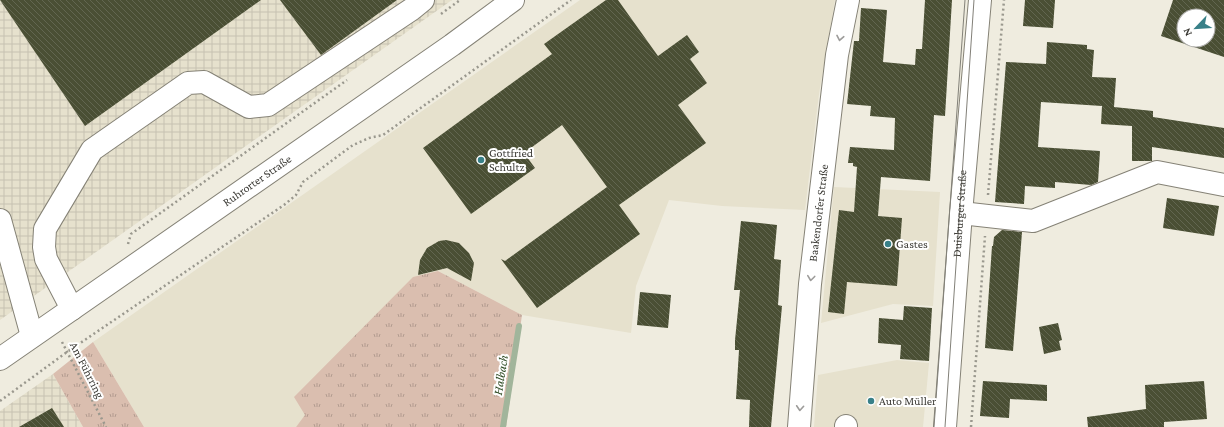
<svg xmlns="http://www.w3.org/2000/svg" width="1224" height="427" viewBox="0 0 1224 427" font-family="'Crimson Pro',serif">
  <defs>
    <pattern id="industrial-grid" width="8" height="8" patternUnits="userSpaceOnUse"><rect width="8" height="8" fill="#e6e1cd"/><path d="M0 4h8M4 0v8" fill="none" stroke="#c6c2b1"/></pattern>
    <pattern id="grass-tufts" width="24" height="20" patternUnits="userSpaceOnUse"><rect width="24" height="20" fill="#dabeaf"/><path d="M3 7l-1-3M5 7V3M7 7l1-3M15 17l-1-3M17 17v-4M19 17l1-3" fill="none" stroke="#b29b8f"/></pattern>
    <pattern id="building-back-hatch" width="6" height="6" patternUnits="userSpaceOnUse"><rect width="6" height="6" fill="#4a4f34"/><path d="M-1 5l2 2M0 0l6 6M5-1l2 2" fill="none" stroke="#626650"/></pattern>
  </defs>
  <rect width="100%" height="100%" fill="#efecdf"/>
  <g fill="#e6e1cd">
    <polygon points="580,0 835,0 819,94 805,210 722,206 669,200 636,286 631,333 522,315 438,271 296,427 144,427 93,342"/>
    <polygon points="834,187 940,192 933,306 893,304 821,323"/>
    <polygon points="897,360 929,363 923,427 814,427 818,375"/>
  </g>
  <g fill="url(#industrial-grid)">
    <polygon points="0,0 452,0 0,320"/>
    <polygon points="53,374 83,427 0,427 0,411"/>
  </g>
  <g fill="url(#grass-tufts)">
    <polygon points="438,271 522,315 506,427 296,427 305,415 294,397 413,277"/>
    <polygon points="93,342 144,427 83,427 53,374"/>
  </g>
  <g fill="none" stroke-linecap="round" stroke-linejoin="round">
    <polyline stroke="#a1b59b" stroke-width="6" points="503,427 519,326"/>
  </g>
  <g fill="url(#building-back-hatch)" fill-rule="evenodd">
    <polygon points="0,0 261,0 85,126"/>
    <polygon points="280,0 397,0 321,55"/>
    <polygon points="606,0 618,0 658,56 687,35 699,52 690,59 707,83 678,105 706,143 619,205 640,234 537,308 501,259 505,261 607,187 562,125 524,153 535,168 471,214 423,148 552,54 544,44"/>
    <polygon points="925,0 952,0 945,116 934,115 930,181 881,177 878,216 902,218 897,286 847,282 844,314 828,312 839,210 854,212 857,167 853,166 853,163 848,163 850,147 894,150 895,118 870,116 871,106 847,104 854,41 859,41 861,8 887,10 883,62 915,65 916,49 922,49"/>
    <polygon points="1025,0 1055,0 1053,28 1023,26"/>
    <path d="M 1173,0 L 1224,0 L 1224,57 L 1161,36 ZM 1184,16 L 1208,16 L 1208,40 L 1184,40 Z"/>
    <polygon points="1047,42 1087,45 1087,49 1094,50 1092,77 1116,78 1114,107 1104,106 1153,111 1153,117 1224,128 1224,158 1152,147 1152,161 1132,161 1132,126 1101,124 1102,106 1041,102 1038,147 1100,151 1098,182 1091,185 1055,182 1055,188 1025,186 1024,204 995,202 1006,62 1046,64"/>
    <polygon points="1167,198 1219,206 1214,236 1163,228"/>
    <polygon points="741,221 777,225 774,259 781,260 778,305 782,306 771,427 749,427 750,400 736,399 739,350 735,350 735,340 740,290 734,290"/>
    <polygon points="1002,230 1022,232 1013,351 985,348 992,246 993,246 994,237"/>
    <polygon points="446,240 459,243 469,253 474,263 471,281 447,268 418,275 420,260 427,248 439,241"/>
    <polygon points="640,292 671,295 668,328 637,325"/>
    <polygon points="904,306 932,308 929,361 900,359 901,345 878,343 879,318 903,320"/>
    <polygon points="1058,323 1062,340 1059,341 1061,350 1044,354 1039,327"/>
    <polygon points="983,381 1047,385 1047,401 1010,399 1009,418 980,416"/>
    <polygon points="1204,381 1207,419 1164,422 1164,427 1088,427 1087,417 1146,409 1145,385"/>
    <polygon points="52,408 64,427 19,427"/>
  </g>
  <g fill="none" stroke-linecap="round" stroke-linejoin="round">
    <defs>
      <g id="minor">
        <polyline points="961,213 1033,221 1157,172 1224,185"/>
        <polyline points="0,220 32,336"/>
        <polyline points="72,309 46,259 44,247 45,229 92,150 188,83 204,82 249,107 268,105 412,9 423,0"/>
        <path id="s1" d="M 0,359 L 452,45 L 513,0"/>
        <path id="s2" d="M 799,427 L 810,284 L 837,55 L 848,0"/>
        <polyline points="846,427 846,426"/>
      </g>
      <polyline id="major" points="945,427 961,213 980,0"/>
    </defs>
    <use href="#minor" stroke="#858276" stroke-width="24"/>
    <use href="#major" stroke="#858276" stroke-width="24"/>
    <g stroke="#9a988e" stroke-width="2.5" stroke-dasharray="2 3" stroke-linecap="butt">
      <polyline points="441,14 460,0"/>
      <polyline points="988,195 1004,0"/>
      <polyline points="128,244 131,234 347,80"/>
      <polyline points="62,342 106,427"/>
      <polyline points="0,401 67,352 284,205 296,195 303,182 353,145 369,138 383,135 571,0"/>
      <polyline points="971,427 985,236"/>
    </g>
    <use href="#minor" stroke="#fff" stroke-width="22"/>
    <use href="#major" stroke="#fff" stroke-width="22"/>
    <g stroke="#828078" stroke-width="1">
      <polyline points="934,427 965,0"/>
      <path id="s3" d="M 945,427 L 974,0"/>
    </g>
  </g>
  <defs><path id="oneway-chevron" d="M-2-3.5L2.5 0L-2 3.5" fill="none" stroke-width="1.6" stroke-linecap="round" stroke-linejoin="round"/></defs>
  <g stroke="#9d9c9a">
    <use href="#oneway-chevron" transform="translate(840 38) rotate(101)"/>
    <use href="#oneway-chevron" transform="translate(811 278) rotate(97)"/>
    <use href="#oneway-chevron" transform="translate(800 408) rotate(94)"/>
  </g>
  <g fill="#388088" stroke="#fff" stroke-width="1.5">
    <circle cx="481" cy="160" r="4"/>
    <circle cx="888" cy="244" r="4"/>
    <circle cx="871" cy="401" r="4"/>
  </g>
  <g text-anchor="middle" stroke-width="4" stroke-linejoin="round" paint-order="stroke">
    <g font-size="12" fill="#3b3a35" stroke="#fff" text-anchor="start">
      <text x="489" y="157">Gottfried<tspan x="489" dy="14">Schultz</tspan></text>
      <text x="896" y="248">Gastes</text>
      <text x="879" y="405">Auto Müller</text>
    </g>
    <g font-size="12" fill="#3b3a35" stroke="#fff">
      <text dy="4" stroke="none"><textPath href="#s1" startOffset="313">Ruhrorter Straße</textPath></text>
      <text dy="4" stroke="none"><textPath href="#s2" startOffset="215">Baakendorfer Straße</textPath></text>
      <text dy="4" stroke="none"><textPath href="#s3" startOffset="214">Duisburger Straße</textPath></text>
      <text transform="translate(87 370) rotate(63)" y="4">Am Führring</text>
    </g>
    <g font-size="13" font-style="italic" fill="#304d26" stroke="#fff">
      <text transform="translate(500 375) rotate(-81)" y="5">Halbach</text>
    </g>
  </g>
  <g transform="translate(1196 28) rotate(245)"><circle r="19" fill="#ffffff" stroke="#b1b0ae"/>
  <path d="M0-3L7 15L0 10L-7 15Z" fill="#388088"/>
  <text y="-6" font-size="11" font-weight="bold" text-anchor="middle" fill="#3b3a35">N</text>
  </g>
</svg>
